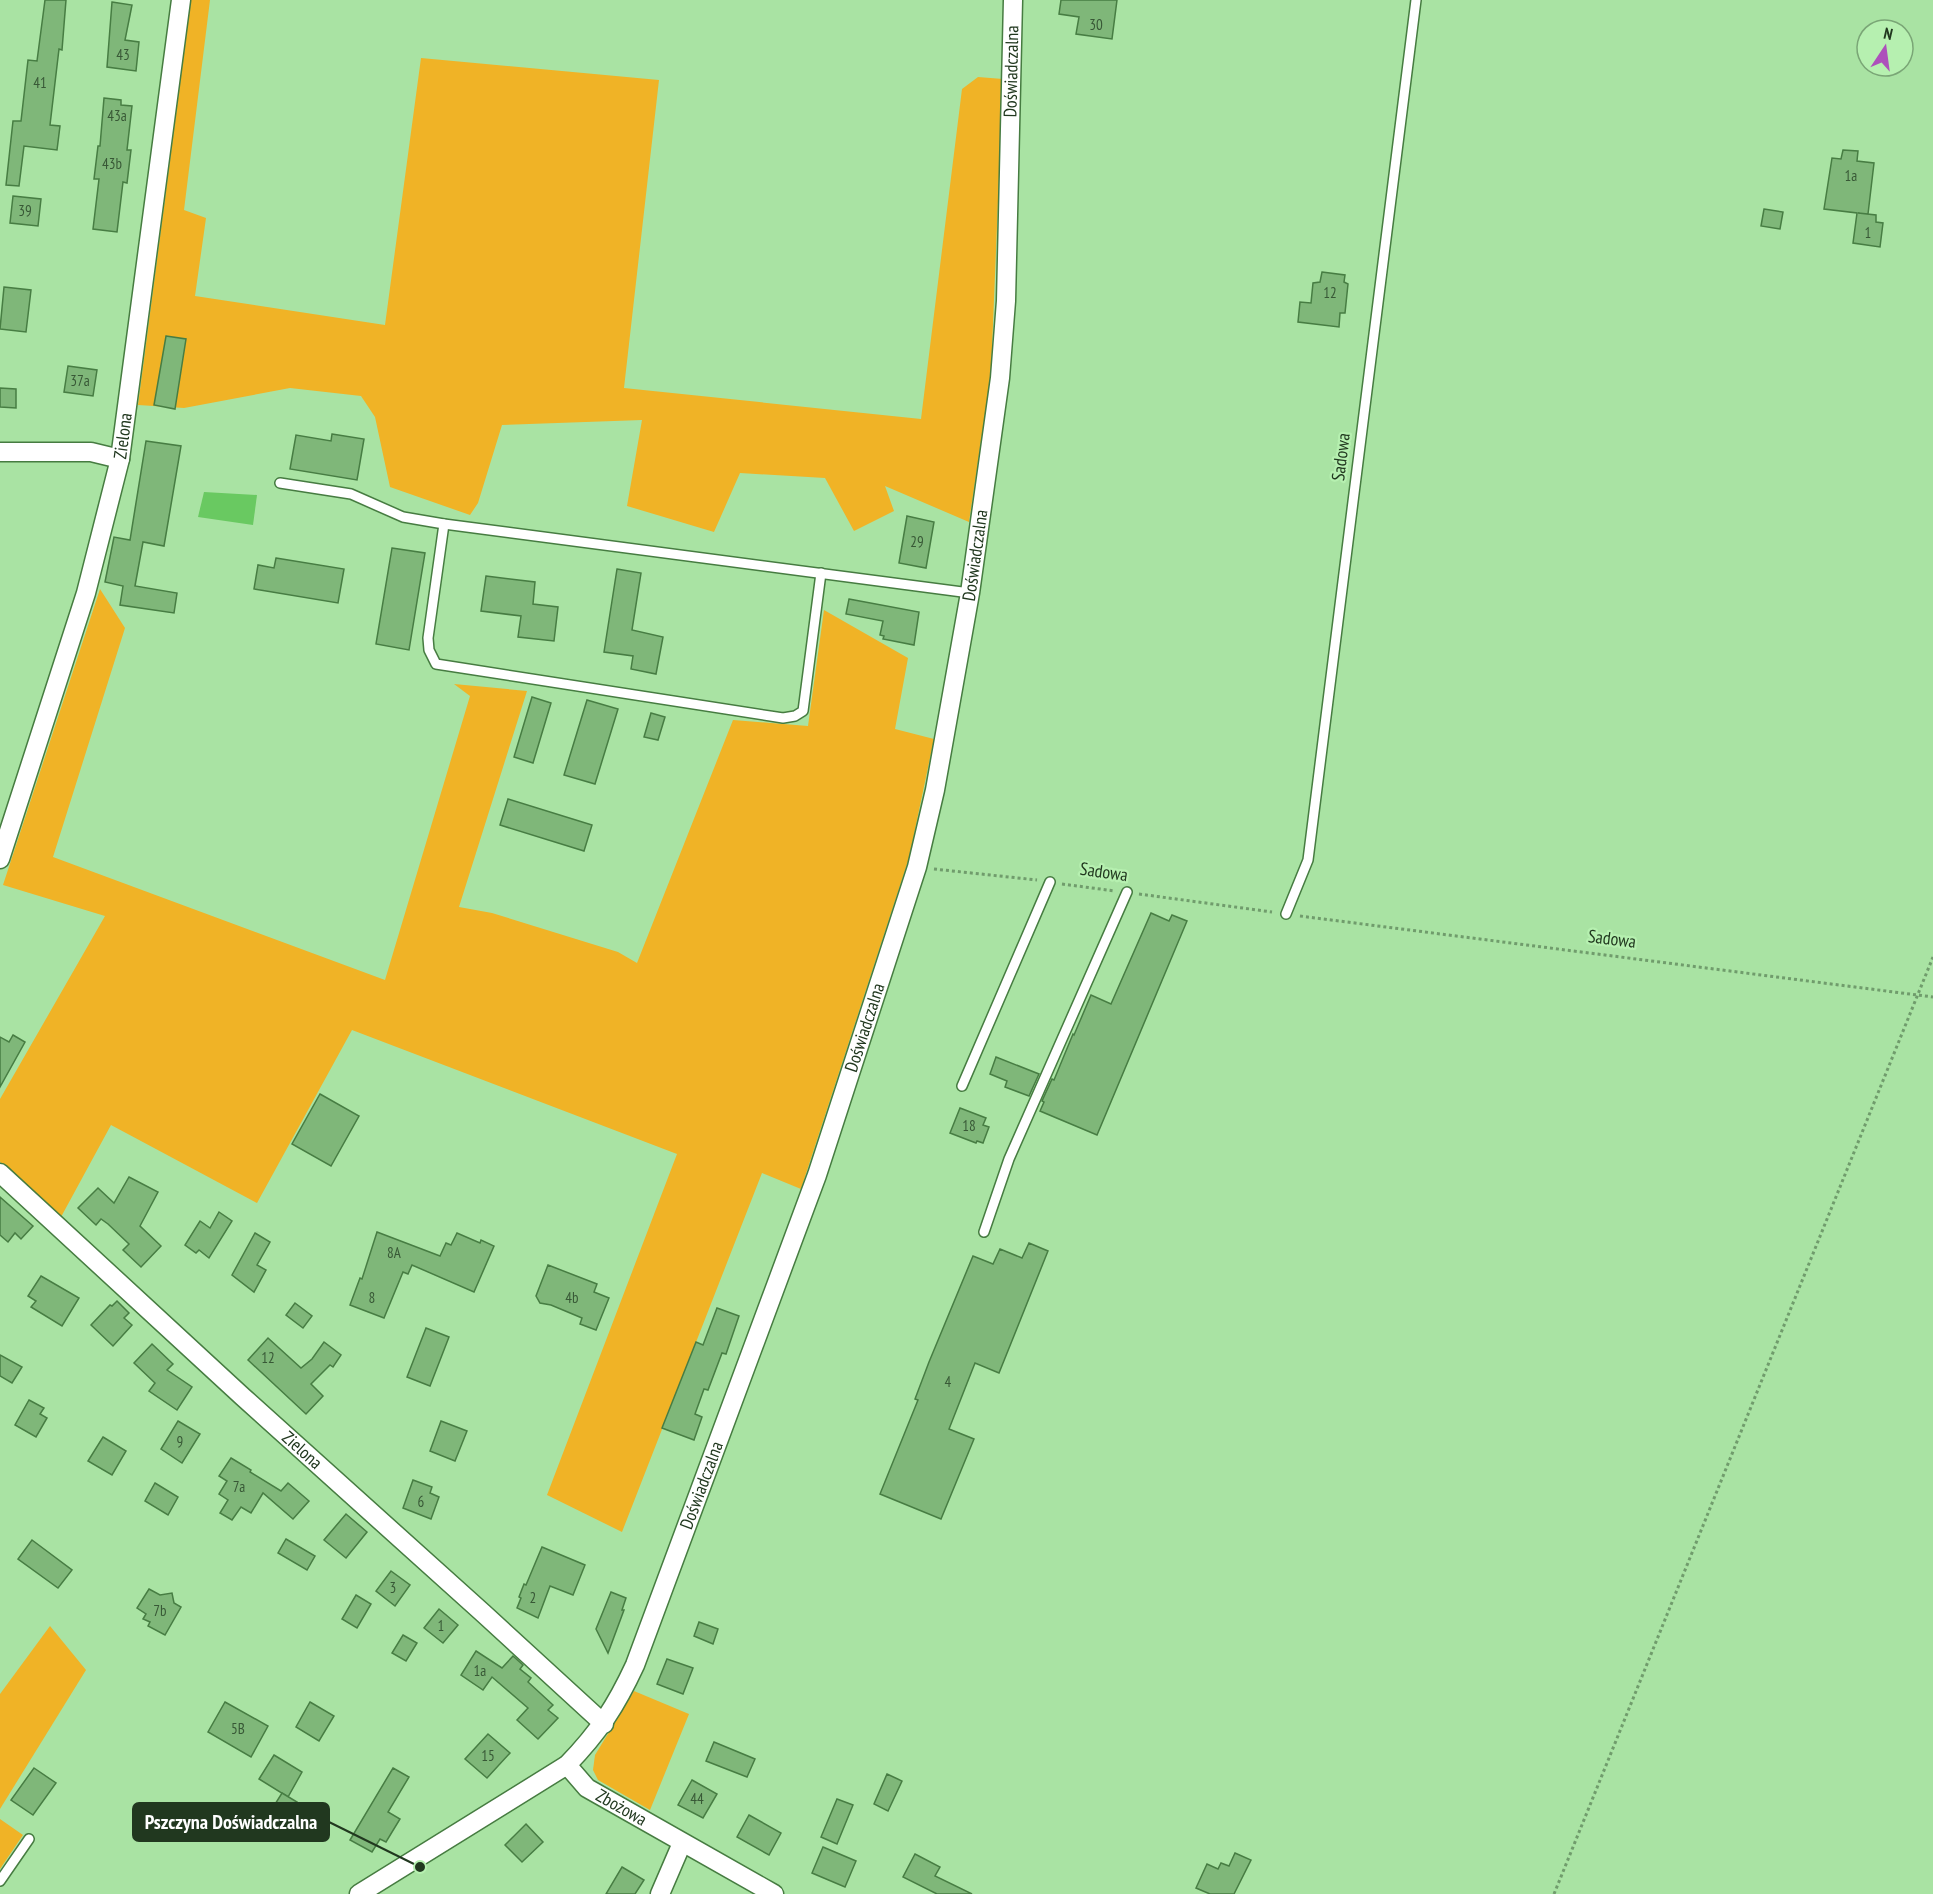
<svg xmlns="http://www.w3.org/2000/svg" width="1933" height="1894" viewBox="0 0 1933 1894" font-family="'PT Sans Narrow',sans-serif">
  <rect width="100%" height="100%" fill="#a9e3a3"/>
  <g fill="#f0b326">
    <polygon points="191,0 210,0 184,210 206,218 195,296 385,325 421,58 659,80 624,388 921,419 962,89 978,77 1003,79 991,373 969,522 885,486 894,511 854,531 825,478 740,473 714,532 627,506 642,420 502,425 478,503 470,515 390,487 375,417 361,396 290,388 184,408 138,405"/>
    <polygon points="100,589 125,628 53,857 385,980 470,696 454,684 527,691 459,907 492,913 618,952 637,963 733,720 808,726 824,610 908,658 895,729 934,739 909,858 801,1189 762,1173 622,1532 547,1495 677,1154 352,1030 257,1203 111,1125 61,1217 0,1162 0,1099 105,916 3,885"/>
    <polygon points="50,1626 86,1670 0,1809 0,1694"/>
    <polygon points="634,1691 689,1714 650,1810 598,1780 593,1770 595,1755"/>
    <polygon points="0,1819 23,1835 0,1869"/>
  </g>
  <polygon fill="#69c961" points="204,492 257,495 253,525 198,517"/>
  <g fill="#7fb779" stroke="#477d43" stroke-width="1.5">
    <polygon points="45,0 66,0 62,50 59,49 50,125 60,126 57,150 24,146 19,186 6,185 13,121 21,121 28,60 37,61"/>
    <polygon points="1061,0 1117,0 1112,39 1076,34 1079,17 1059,14"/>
    <polygon points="112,2 132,5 125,40 139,42 136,71 107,67"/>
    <polygon points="104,98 121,100 121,105 132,106 127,150 131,150 127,183 123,182 117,232 93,229 99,179 94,179 98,146 100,146"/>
    <polygon points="1843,150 1858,151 1857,161 1874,163 1868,214 1858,213 1876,215 1876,222 1883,223 1880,247 1853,243 1857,213 1824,209 1832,158 1841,159"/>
    <polygon points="13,196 41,199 38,226 10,223"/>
    <polygon points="1764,209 1783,212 1780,229 1761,226"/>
    <polygon points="1322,272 1345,275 1344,282 1348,284 1345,313 1340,313 1339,327 1298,322 1300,302 1311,303 1313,283 1320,282"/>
    <polygon points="4,287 31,290 26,332 0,329"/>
    <polygon points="166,336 186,339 175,409 154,405"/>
    <polygon points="68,366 97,370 93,396 64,392"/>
    <polygon points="0,388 16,389 16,408 0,407"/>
    <polygon points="332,434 364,439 357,480 290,469 296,435 331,441"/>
    <polygon points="146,441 181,446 164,546 143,542 135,586 177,593 174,613 120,605 123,586 105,582 114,537 130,540"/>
    <polygon points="907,516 934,522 926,568 899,563"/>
    <polygon points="392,548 425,553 409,650 376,644"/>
    <polygon points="276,558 344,569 338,603 254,589 258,565 274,568"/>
    <polygon points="617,569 641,573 632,630 663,637 656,674 631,669 633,656 604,652"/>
    <polygon points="486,576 535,582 533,604 558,607 554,641 518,637 521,616 481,611"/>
    <polygon points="849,599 919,612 914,645 883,639 884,636 880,635 883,621 846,614"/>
    <polygon points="532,697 551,703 533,763 514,757"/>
    <polygon points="587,700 618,709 595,784 564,775"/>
    <polygon points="651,713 665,717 658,740 644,737"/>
    <polygon points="508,799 592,825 584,851 500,825"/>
    <polygon points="1151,913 1169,921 1172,915 1187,921 1097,1135 1040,1111 1044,1102 1042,1101 1052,1079 1054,1080 1073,1034 1074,1035 1091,995 1111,1004"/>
    <polygon points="13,1035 25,1042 0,1087 0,1037 9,1042"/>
    <polygon points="996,1057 1039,1074 1029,1096 1005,1087 1007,1081 990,1074"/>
    <polygon points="320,1094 359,1116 331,1166 292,1144"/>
    <polygon points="960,1108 986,1118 983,1125 989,1127 983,1143 977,1141 976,1143 950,1133"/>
    <polygon points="129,1177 158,1192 140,1226 161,1246 141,1267 123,1250 129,1244 108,1224 101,1219 96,1225 78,1208 98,1188 114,1203"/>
    <polygon points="0,1197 33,1226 21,1239 15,1233 8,1242 0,1235"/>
    <polygon points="219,1212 232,1221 209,1258 199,1250 196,1253 185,1245 200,1221 210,1228"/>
    <polygon points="377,1232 440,1256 446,1243 451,1245 457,1233 480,1243 481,1240 494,1246 474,1292 412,1265 408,1274 403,1272 384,1318 350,1305 360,1278 362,1279"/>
    <polygon points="255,1233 270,1242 257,1265 266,1270 254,1292 232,1275"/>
    <polygon points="1029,1243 1048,1251 999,1373 975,1363 949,1429 974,1439 941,1519 880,1494 918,1400 915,1399 929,1362 973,1256 993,1264 1000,1249 1022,1258"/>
    <polygon points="548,1265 597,1284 594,1292 609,1298 596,1330 580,1324 582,1318 551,1305 540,1303 536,1296"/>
    <polygon points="41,1276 79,1298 62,1326 31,1307 36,1301 28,1296"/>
    <polygon points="117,1301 129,1313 124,1318 132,1325 113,1346 91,1325 110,1305 112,1306"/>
    <polygon points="295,1303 312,1316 303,1328 286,1315"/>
    <polygon points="717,1308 739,1316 726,1354 722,1353 708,1390 704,1389 695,1414 702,1417 694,1440 662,1428 696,1342 703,1345"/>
    <polygon points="426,1328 449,1337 430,1386 407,1377"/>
    <polygon points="268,1338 301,1368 312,1359 324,1342 341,1355 333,1367 330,1365 311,1384 323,1396 306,1414 248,1360"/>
    <polygon points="152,1344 173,1364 167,1370 192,1387 177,1410 149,1391 155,1383 134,1363"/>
    <polygon points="0,1355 22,1367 12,1383 0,1376"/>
    <polygon points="29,1400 44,1408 40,1414 47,1418 36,1437 15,1425"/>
    <polygon points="178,1421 200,1434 182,1463 161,1449"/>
    <polygon points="441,1421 467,1431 455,1461 430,1451"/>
    <polygon points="103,1437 126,1451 112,1475 88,1461"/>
    <polygon points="231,1458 251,1470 250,1472 281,1491 288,1483 309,1501 293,1519 263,1493 251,1513 241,1507 232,1520 220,1513 228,1500 219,1494 227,1481 219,1476"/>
    <polygon points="413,1480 432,1487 430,1493 439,1497 431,1519 403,1508"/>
    <polygon points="155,1483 178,1497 168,1515 145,1501"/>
    <polygon points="346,1514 367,1532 346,1558 324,1540"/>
    <polygon points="286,1539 315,1556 307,1570 278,1553"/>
    <polygon points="32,1540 72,1570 58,1588 18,1559"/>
    <polygon points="542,1547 585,1565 573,1595 550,1586 538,1618 517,1608 521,1598 519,1597 524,1584 526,1585"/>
    <polygon points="391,1571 410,1585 395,1606 376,1591"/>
    <polygon points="149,1589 160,1595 172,1593 174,1603 181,1607 165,1635 148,1626 150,1622 143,1619 146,1614 137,1608"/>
    <polygon points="611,1592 626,1598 622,1610 624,1610 608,1653 596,1629"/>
    <polygon points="356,1595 371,1604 357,1628 342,1619"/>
    <polygon points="439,1609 458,1625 443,1643 424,1628"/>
    <polygon points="699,1622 718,1629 713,1644 694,1636"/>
    <polygon points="403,1635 417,1643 406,1661 392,1653"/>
    <polygon points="476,1651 502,1668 513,1656 523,1665 520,1669 531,1678 528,1682 553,1705 548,1710 558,1718 538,1739 517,1720 528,1708 492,1677 483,1690 461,1675"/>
    <polygon points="667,1659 693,1668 683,1694 657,1684"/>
    <polygon points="225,1702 268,1726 251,1757 208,1732"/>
    <polygon points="310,1702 334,1716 319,1741 296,1727"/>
    <polygon points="488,1734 510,1753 487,1778 465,1759"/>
    <polygon points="714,1742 755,1759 747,1777 706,1761"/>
    <polygon points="274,1755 302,1772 288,1797 259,1779"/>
    <polygon points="34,1768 56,1783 33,1815 11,1800"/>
    <polygon points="393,1768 409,1777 388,1812 400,1819 386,1842 380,1839 372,1852 350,1840"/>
    <polygon points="887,1774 902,1781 888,1811 874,1804"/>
    <polygon points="692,1780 717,1794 703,1818 678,1805"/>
    <polygon points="282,1793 297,1802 287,1818 272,1809"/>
    <polygon points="837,1799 853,1805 837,1844 821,1837"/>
    <polygon points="749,1815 781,1833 769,1855 737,1837"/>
    <polygon points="526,1824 543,1842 522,1862 505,1845"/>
    <polygon points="823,1847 856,1861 845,1887 812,1873"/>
    <polygon points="1235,1853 1251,1860 1234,1894 1210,1894 1196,1888 1207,1864 1218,1869 1221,1863 1229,1866"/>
    <polygon points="915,1854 940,1867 935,1876 972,1894 937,1894 903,1877"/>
    <polygon points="622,1867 644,1880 635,1894 606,1894"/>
  </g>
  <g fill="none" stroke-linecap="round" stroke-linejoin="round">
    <defs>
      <g id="lane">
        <polyline points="280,483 351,494 403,517 444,524 970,593"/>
        <polyline points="444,524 428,638 429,650 436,664 783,718 795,716 803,711 821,573"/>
        <polyline points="1286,914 1308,860 1416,0"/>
        <polyline points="962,1086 1050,882"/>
        <polyline points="984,1232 1009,1159 1127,892"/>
        <polyline points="0,1881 29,1839"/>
      </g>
      <g id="street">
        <polyline points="0,452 91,452 120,459"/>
        <path id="s1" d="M 0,859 L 86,593 L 120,459 L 181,0"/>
        <path id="s2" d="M 0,1173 L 243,1397 L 483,1613 L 604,1724"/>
        <path id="s3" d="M 567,1765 L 587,1788 L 774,1894"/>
        <path id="s4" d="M 359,1894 L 567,1765 C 599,1732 616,1706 635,1665 L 817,1175 L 917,867 L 935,790 L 970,593 L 1000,378 L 1006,301 L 1013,0"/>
        <polyline points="660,1894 682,1843"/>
      </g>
    </defs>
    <use href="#lane" stroke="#467c41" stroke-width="12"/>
    <use href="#street" stroke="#467c41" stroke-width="21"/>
    <g stroke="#709c6c" stroke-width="3" stroke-dasharray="3 3" stroke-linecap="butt">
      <polyline points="934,869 1037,880"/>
      <polyline points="1062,884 1115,891"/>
      <polyline points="1139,894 1272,912"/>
      <polyline points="1300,916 1933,997"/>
      <polyline points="1554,1894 1933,957"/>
    </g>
    <use href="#lane" stroke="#fff" stroke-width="9"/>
    <use href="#street" stroke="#fff" stroke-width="18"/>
  </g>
  <g text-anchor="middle" stroke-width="4.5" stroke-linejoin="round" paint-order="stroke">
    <g font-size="15" fill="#385836">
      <text x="1096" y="30">30</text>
      <text x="123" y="60">43</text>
      <text x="40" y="88">41</text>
      <text x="117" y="121">43a</text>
      <text x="112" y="169">43b</text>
      <text x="1851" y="181">1a</text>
      <text x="25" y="216">39</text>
      <text x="1868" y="238">1</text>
      <text x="1330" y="298">12</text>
      <text x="80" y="386">37a</text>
      <text x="917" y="547">29</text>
      <text x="969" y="1131">18</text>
      <text x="394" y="1258">8A</text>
      <text x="372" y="1303">8</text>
      <text x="572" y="1303">4b</text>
      <text x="268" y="1363">12</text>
      <text x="948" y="1387">4</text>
      <text x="180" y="1447">9</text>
      <text x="239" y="1492">7a</text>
      <text x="421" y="1507">6</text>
      <text x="393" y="1593">3</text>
      <text x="533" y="1603">2</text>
      <text x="160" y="1616">7b</text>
      <text x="441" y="1631">1</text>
      <text x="480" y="1676">1a</text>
      <text x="238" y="1734">5B</text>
      <text x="488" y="1761">15</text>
      <text x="697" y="1804">44</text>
    </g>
    <g font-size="18" fill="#21381f" stroke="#b6f0b0">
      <text dy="6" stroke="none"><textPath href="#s4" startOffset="2016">Doświadczalna</textPath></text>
      <text dy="6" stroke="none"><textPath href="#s1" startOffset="441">Zielona</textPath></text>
      <text transform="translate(1341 457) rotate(-83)" y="6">Sadowa</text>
      <text dy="6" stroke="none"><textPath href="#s4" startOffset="1530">Doświadczalna</textPath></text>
      <text transform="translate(1104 872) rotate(8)" y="6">Sadowa</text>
      <text transform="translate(1612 939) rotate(7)" y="6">Sadowa</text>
      <text dy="6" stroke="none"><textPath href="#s4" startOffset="1044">Doświadczalna</textPath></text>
      <text dy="6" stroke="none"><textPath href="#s2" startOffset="410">Zielona</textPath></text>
      <text dy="6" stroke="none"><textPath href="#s4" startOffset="558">Doświadczalna</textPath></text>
      <text dy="6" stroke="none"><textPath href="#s3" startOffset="70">Zbożowa</textPath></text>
    </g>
  </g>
  <path fill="none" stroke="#21381f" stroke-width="2" d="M420 1867L329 1822"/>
  <circle fill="#21381f" stroke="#b6f0b0" stroke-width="2" cx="420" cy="1867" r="6"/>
  <rect fill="#21381f" stroke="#21381f" stroke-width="2" x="133" y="1803" width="196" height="38" rx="6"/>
  <g font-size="20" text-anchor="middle" font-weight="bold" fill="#fff">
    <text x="231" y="1829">Pszczyna Doświadczalna</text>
  </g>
  <g transform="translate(1885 48) rotate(13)"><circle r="28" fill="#b6f0b0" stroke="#7aa676" stroke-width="1.5"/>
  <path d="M0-4.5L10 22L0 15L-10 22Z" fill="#ad50bb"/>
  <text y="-9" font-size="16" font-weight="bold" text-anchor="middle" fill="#21381f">N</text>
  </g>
</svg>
